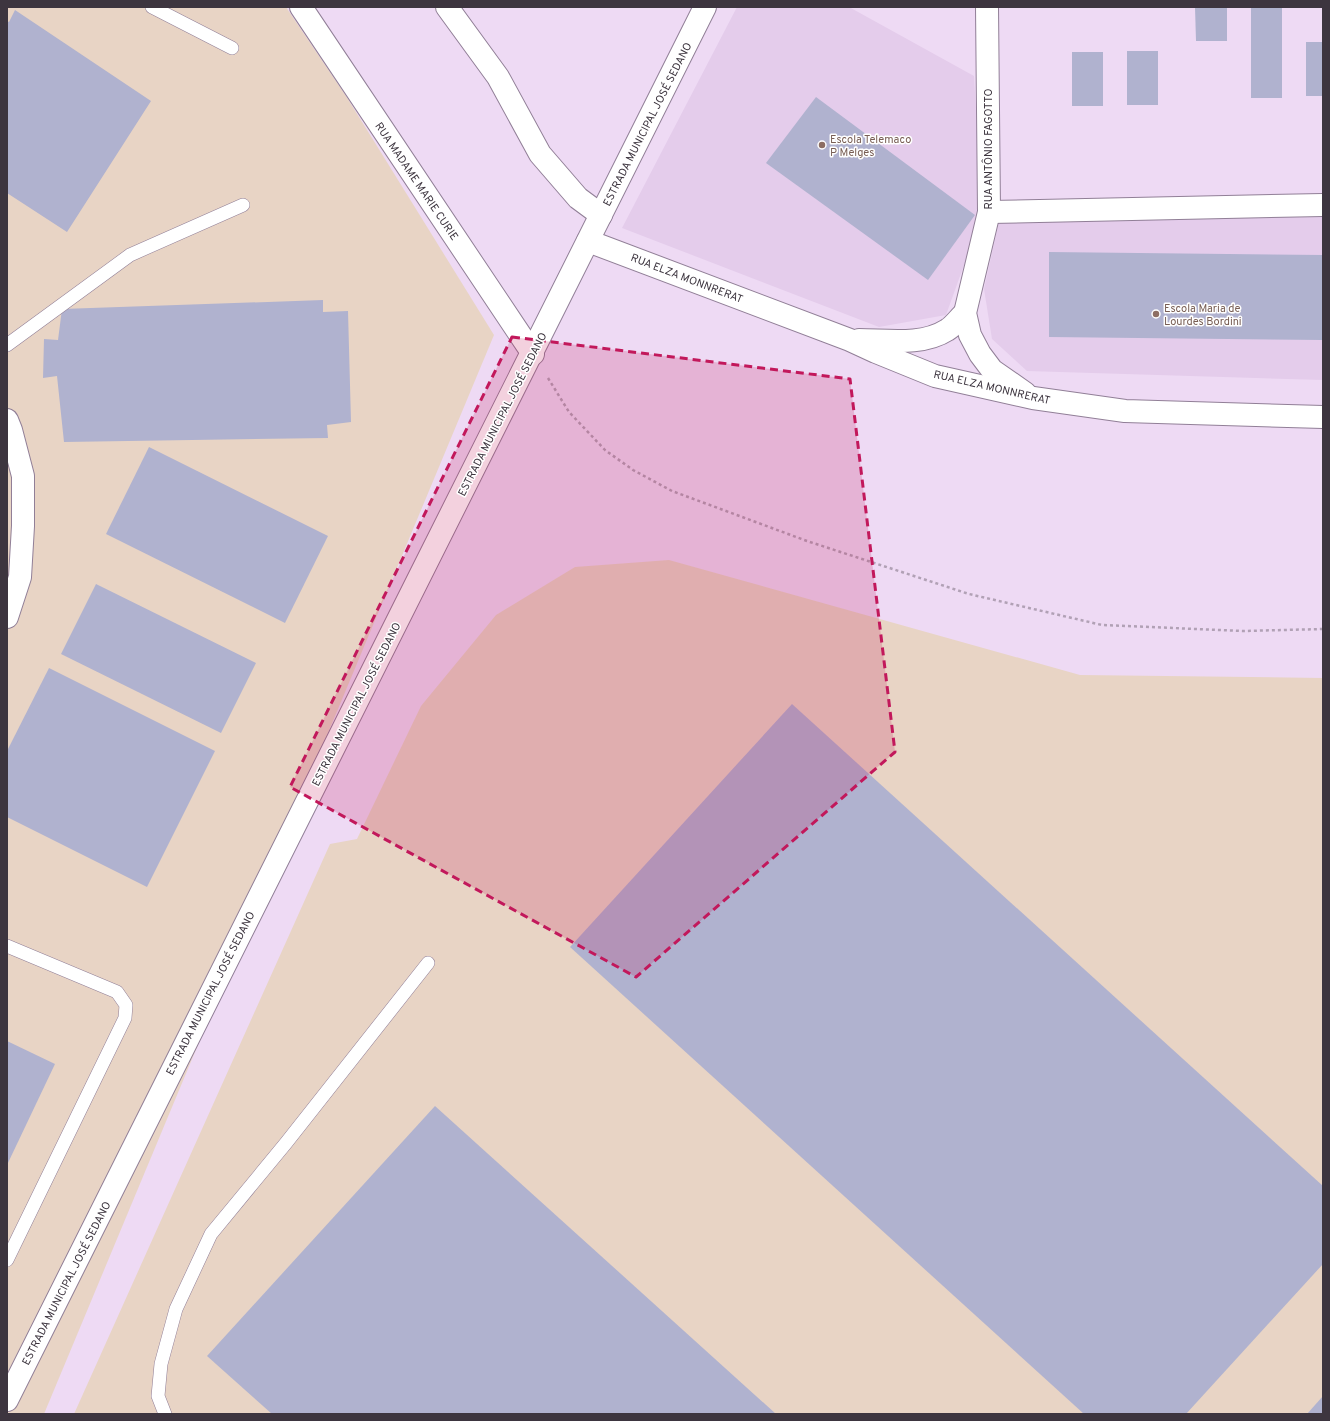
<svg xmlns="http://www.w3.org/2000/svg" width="1330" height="1421" viewBox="0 0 1330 1421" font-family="Overpass,sans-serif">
  <rect width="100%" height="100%" fill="#eedaf4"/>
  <g fill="#e8d4c5">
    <polygon points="7,7 286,7 346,96 494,335 44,1414 7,1414"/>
    <polygon points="669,560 1080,675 1323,678 1323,1414 74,1414 330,844 357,839 421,706 496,615 575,567"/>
  </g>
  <g fill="#e4cceb">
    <polygon points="737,7 849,7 974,76 982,215 946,315 879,327 622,228"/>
    <polygon points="1323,215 1323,380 1027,371 992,339 984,289 1000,217"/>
  </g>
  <g fill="#b0b2cf">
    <polygon points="1195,7 1227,7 1227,41 1196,41"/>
    <rect x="1251" y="7" width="31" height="91"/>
    <polygon points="15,10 151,101 67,232 7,193 7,21 9,22"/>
    <rect x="1306" y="42" width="17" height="54"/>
    <rect x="1127" y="51" width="31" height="54"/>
    <rect x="1072" y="52" width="31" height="54"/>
    <polygon points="816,97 975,215 928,280 766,163"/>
    <polygon points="1049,252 1323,255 1323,340 1049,337"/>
    <polygon points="323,300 323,312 348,311 351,422 327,425 328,438 64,442 57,376 43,378 44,339 58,340 62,309"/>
    <polygon points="149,447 328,536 285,623 106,534"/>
    <polygon points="96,584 256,663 221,733 61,654"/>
    <polygon points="49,668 215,751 147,887 7,817 7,751"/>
    <polygon points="792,704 1323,1186 1323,1264 1186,1414 1084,1414 570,947"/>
    <polygon points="7,1041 55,1064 7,1165"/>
    <polygon points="435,1106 776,1414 272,1414 207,1356"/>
    <polygon points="1323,1396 1323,1414 1307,1414"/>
  </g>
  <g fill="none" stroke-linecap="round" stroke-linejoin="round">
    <defs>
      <g id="lane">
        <polyline points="152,7 232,48"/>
        <polyline points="7,345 130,255 243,205"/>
        <polyline points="7,946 117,992 126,1005 125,1018 7,1260"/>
        <polyline points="165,1414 158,1396 161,1364 176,1309 211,1234 286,1143 428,963"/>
      </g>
      <g id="street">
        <polyline points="301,7 533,354"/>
        <polyline points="447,7 498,77 540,154 578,198 601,215"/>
        <polyline points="987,7 989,212 965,313 970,335 980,354 992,370 1025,393"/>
        <polyline points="989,212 1323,205"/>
        <polyline points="588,241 850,340 876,352 935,376 1033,398 1125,411 1323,417"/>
        <path d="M 859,340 C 887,340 922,346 947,330 C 954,326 959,318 965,313"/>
      </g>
      <g id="secondary">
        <polyline points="7,420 11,430 23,476 23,526 20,577 7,617"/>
        <polyline points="7,1400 705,7"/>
      </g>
    </defs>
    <use href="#lane" stroke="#917f97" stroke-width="14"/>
    <use href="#street" stroke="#917f97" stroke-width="24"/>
    <use href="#secondary" stroke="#917f97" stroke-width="24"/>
    <polyline stroke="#b1a1b5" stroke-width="2.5" stroke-dasharray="3 3" stroke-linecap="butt" points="548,378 569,412 605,450 633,470 672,491 807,541 969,594 1102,625 1244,631 1323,629"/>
    <use href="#lane" stroke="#fff" stroke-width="13"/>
    <use href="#street" stroke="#fff" stroke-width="22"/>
    <use href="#secondary" stroke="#fff" stroke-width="22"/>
  </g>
  <path fill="#c2185b" fill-opacity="0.2" stroke="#c2185b" stroke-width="3" stroke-dasharray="8 5" stroke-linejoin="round" d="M 512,337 L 850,379 L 895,752 L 636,977 L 290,787 Z"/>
  <g fill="#8d6e63" stroke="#fff" stroke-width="1.5">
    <circle cx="822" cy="145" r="4"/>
    <circle cx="1156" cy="314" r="4"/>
  </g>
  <g text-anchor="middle" stroke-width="3" stroke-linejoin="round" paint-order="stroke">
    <g font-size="11" fill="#3d353f" stroke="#fff">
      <text transform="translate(647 124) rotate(-63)" y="4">ESTRADA MUNICIPAL JOSÉ SEDANO</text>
      <text transform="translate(988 149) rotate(-90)" y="4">RUA ANTÔNIO FAGOTTO</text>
      <text transform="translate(417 181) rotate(56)" y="4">RUA MADAME MARIE CURIE</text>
      <text transform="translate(687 278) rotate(21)" y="4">RUA ELZA MONNRERAT</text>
      <text transform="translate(992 387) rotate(13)" y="4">RUA ELZA MONNRERAT</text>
      <text transform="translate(502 414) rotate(-63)" y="4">ESTRADA MUNICIPAL JOSÉ SEDANO</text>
      <text transform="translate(356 704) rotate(-63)" y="4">ESTRADA MUNICIPAL JOSÉ SEDANO</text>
      <text transform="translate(210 993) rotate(-63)" y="4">ESTRADA MUNICIPAL JOSÉ SEDANO</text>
      <text transform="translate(66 1283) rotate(-63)" y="4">ESTRADA MUNICIPAL JOSÉ SEDANO</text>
    </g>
    <g font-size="11" fill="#785e54" stroke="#fff" text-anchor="start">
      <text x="830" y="143">Escola Telemaco<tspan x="830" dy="13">P Melges</tspan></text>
      <text x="1164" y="312">Escola Maria de<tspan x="1164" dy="13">Lourdes Bordini</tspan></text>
    </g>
  </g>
  <rect width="1330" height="1421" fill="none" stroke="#3d353f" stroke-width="16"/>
</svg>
